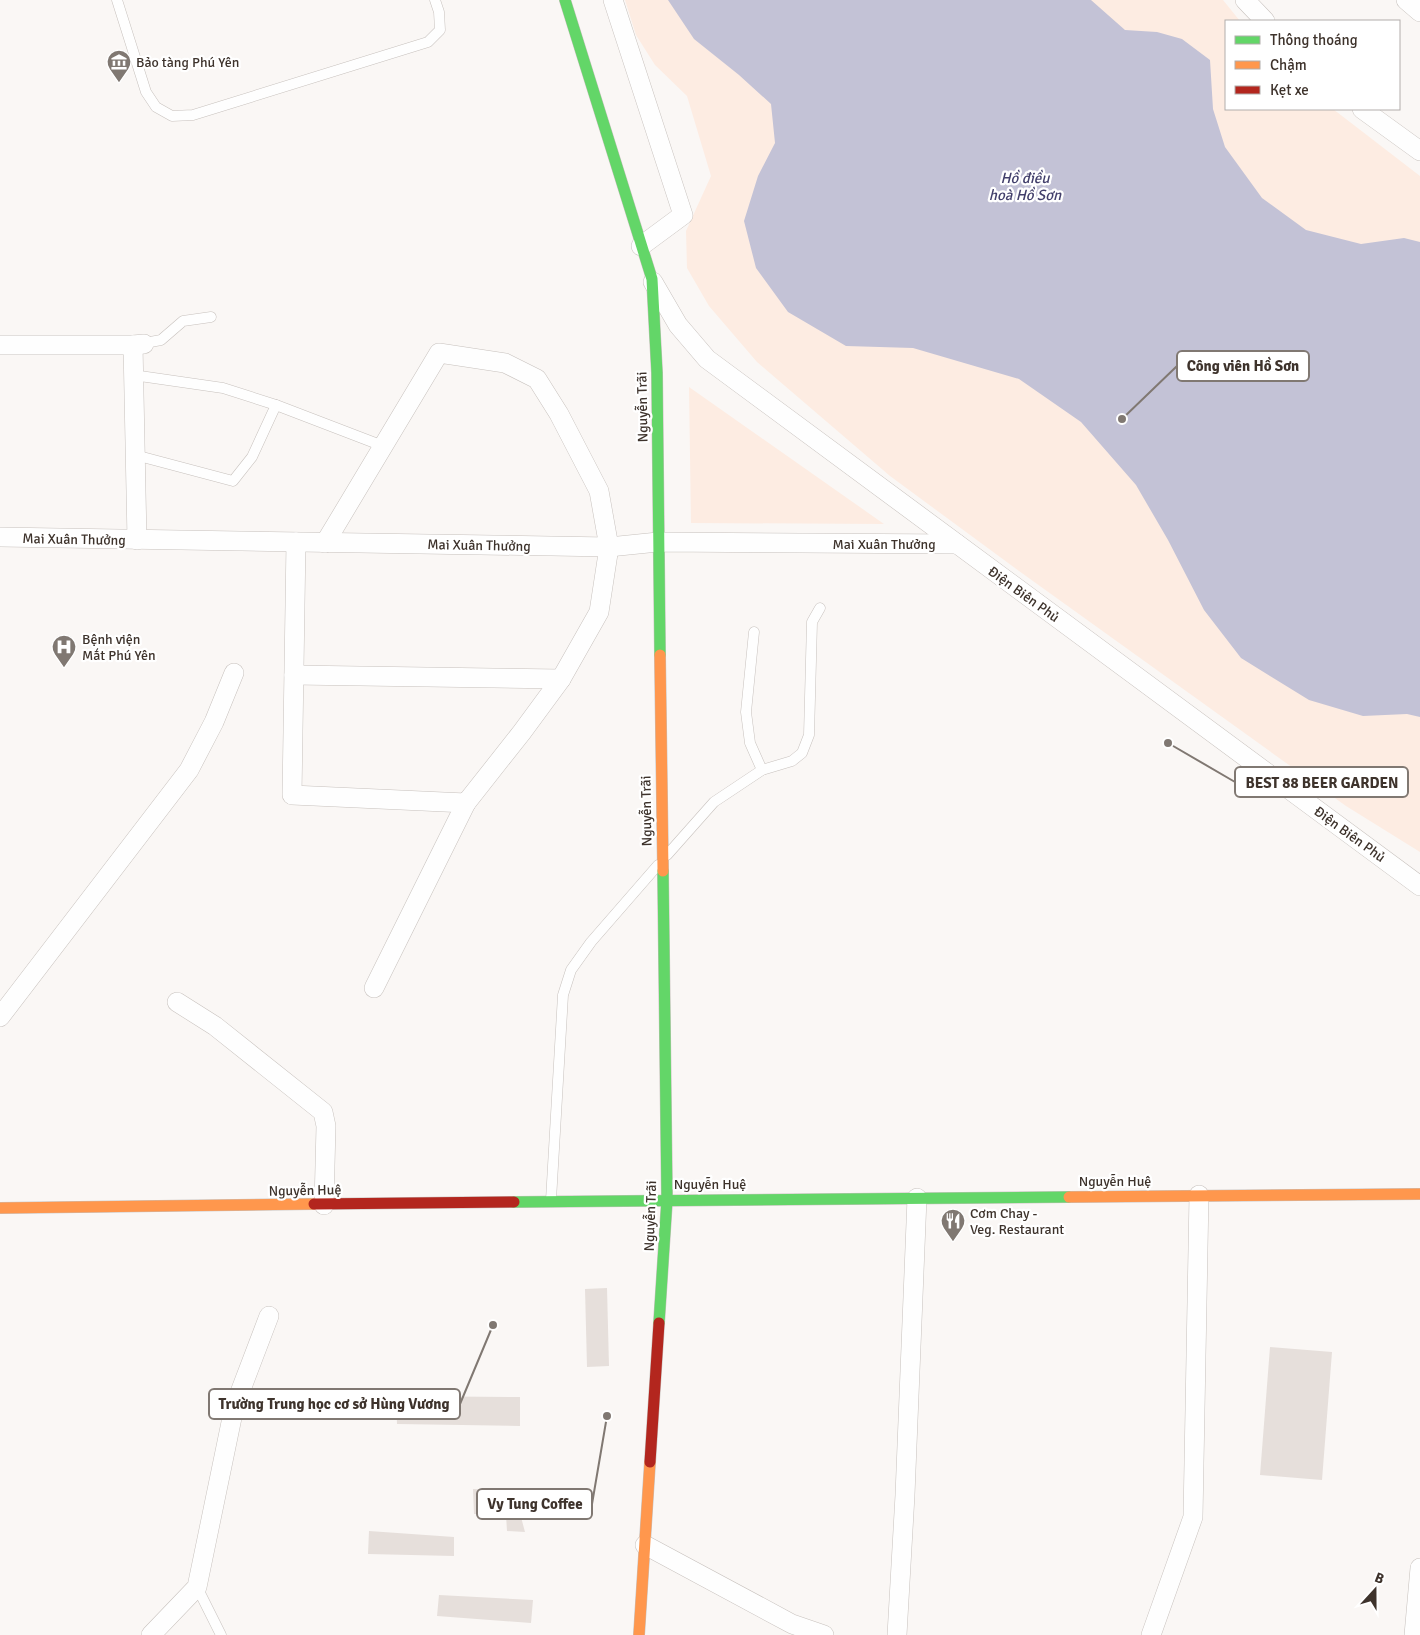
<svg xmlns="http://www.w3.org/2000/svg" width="1420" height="1635" viewBox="0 0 1420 1635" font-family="Signika,sans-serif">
  <rect width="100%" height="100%" fill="#faf7f5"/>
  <g fill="#fdece2">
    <polygon points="625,0 1223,0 1240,21 1226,21 1226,109 1333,109 1420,176 1420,852 1346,806 1019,571 890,476 757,362 709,306 687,268 686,231 711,176 687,96 655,65 636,35"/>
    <polygon points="689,387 884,524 885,524 691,523"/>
  </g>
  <polygon fill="#c3c2d6" points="668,0 1091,0 1125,30 1157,32 1182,39 1210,60 1213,109 1225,147 1262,198 1306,230 1361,244 1404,238 1420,242 1420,717 1407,714 1363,716 1309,700 1241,658 1204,610 1168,540 1136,485 1081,422 1019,379 913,348 846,346 788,312 756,268 744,221 758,176 775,143 771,104 739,75 694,39"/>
  <g fill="#e6dfdb">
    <polygon points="607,1288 609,1366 587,1367 585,1289"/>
    <polygon points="1270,1347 1332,1352 1322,1480 1260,1475"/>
    <polygon points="396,1396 520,1397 520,1426 397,1424"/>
    <polygon points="473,1489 562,1493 561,1519 521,1517 525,1532 507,1531 506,1515 474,1514"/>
    <polygon points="369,1531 454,1537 454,1556 368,1554"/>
    <polygon points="439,1595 533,1600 531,1623 437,1616"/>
  </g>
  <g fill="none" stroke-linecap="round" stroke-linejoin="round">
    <defs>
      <g id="lane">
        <polyline points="117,0 146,92 156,107 172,116 193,115 428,42 440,30 439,12 435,0"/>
        <polyline points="145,343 161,340 183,321 211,317"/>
        <polyline points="133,375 223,388 276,405 252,457 233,481 135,455"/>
        <polyline points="276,405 383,446"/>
        <polyline points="754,632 746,712 750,743 762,770"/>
        <polyline points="667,855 714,802 762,770 792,761 802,753 809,735 812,622 820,608"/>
        <polyline points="551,1200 563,995 571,970 591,942 658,865"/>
        <polyline points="197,1587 221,1635"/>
      </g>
      <g id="street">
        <polyline points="613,0 683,215 641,246"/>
        <polyline points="1245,0 1265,21"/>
        <polyline points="1406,0 1420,12"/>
        <polyline points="1362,109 1420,151"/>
        <polyline points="653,282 678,325 707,359 1420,886"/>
        <polyline points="0,345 133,345 144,344"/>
        <polyline points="133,345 137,540"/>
        <polyline points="0,537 609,547 658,542 957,544"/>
        <polyline points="296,542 292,795 466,803 522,732 561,679 599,612 609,547 599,491 559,414 537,379 505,363 439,353 325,543"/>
        <polyline points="294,675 561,679"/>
        <polyline points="374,988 466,803"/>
        <polyline points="177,1002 215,1026 323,1112 326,1126 324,1205"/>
        <polyline points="0,1017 189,770 214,722 234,673"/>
        <polyline points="645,1545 792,1624 824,1635"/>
        <polyline points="151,1635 197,1587 234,1408 269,1316"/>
        <polyline points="897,1635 905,1495 917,1198"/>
        <polyline points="1151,1635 1193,1517 1199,1195"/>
        <polyline points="1414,1635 1420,1568"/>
      </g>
      <g id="fast">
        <polyline points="565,0 652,279 657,373 660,655"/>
        <polyline points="514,1202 1069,1197"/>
        <polyline points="659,1323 667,1200 663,871"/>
      </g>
      <g id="slow">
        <polyline points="660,655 663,871"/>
        <polyline points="1069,1197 1420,1194"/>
        <polyline points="0,1208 314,1204"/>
        <polyline points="639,1635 650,1462"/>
      </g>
      <g id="jam">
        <polyline points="314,1204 514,1202"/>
        <polyline points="650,1462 659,1323"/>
      </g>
    </defs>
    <use href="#lane" stroke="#c7c1bd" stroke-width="11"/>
    <use href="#street" stroke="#c7c1bd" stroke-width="20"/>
    <use href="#fast" stroke="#c7c1bd" stroke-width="12"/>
    <use href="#slow" stroke="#c7c1bd" stroke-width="12"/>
    <use href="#jam" stroke="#c7c1bd" stroke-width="12"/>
    <use href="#lane" stroke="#fefefe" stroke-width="10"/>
    <use href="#street" stroke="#fefefe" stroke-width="19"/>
    <use href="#fast" stroke="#63d668" stroke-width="11"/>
    <use href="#slow" stroke="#ff974d" stroke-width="11"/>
    <use href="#jam" stroke="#b3261e" stroke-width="11"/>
  </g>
  <defs>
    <symbol id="museum-pin" viewBox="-11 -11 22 30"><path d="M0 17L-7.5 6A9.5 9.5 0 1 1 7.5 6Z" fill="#807872" stroke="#fff"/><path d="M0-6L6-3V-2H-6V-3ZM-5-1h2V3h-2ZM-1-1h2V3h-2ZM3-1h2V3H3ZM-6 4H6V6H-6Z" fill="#fff"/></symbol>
    <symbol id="hospital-pin" viewBox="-11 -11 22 30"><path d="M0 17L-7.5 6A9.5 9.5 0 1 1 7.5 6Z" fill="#807872" stroke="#fff"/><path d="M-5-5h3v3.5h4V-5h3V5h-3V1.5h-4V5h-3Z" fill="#fff"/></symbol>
    <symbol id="restaurant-pin" viewBox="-11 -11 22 30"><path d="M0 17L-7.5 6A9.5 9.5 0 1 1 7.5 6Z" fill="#807872" stroke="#fff"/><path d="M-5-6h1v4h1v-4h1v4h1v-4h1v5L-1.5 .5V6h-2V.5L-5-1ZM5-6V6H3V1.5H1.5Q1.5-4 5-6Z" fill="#fff"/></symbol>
  </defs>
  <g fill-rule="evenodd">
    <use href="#museum-pin" x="105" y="48" width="28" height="38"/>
    <use href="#hospital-pin" x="50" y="633" width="28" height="38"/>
    <use href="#restaurant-pin" x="939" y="1207" width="28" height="38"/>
  </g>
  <g text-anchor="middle" stroke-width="4.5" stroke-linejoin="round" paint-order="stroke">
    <g font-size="14" fill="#3e332c" stroke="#fff" text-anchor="start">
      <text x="136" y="67">Bảo tàng Phú Yên</text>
      <text x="82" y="644">Bệnh viện<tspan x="82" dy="16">Mắt Phú Yên</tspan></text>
      <text x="970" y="1218">Cơm Chay -<tspan x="970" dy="16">Veg. Restaurant</tspan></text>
    </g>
    <g font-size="14" fill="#3e332c" stroke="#fff">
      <text transform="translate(642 407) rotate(-91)" y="5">Nguyễn Trãi</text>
      <text transform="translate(74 539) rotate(1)" y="5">Mai Xuân Thưởng</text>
      <text x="884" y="549">Mai Xuân Thưởng</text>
      <text transform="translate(479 545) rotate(1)" y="5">Mai Xuân Thưởng</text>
      <text transform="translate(1024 594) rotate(36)" y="5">Điện Biên Phủ</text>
      <text transform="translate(646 811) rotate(-91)" y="5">Nguyễn Trãi</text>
      <text transform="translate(1350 834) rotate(36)" y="5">Điện Biên Phủ</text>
      <text x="1115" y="1186">Nguyễn Huệ</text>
      <text x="710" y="1189">Nguyễn Huệ</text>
      <text transform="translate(305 1190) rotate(-1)" y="5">Nguyễn Huệ</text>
      <text transform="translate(650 1216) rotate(-88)" y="5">Nguyễn Trãi</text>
    </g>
    <g font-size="15" font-style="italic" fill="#423f6b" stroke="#fff">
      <text x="1025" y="183">Hồ điều<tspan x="1025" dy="17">hoà Hồ Sơn</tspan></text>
    </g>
  </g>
  <path fill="none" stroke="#807872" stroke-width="2" d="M1122 419L1177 366M1168 743L1235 782M493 1325L460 1404M607 1416L592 1504"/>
  <g fill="#807872" stroke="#fff" stroke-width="2">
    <circle cx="1122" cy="419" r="5"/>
    <circle cx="1168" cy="743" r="5"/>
    <circle cx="493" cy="1325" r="5"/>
    <circle cx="607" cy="1416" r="5"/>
  </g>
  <g fill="#fff" stroke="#807872" stroke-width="2">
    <rect x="1177" y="351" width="132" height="30" rx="5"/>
    <rect x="1235" y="767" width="173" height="30" rx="5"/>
    <rect x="209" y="1389" width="251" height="30" rx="5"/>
    <rect x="477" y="1489" width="115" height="30" rx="5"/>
  </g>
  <g font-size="15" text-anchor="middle" font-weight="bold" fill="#3e332c">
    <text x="1243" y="371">Công viên Hồ Sơn</text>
    <text x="1322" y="788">BEST 88 BEER GARDEN</text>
    <text x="334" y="1409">Trường Trung học cơ sở Hùng Vương</text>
    <text x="535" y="1509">Vy Tung Coffee</text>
  </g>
  <rect x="1225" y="20" width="175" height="90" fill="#ffffff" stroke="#b2adab"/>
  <rect x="1235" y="36" width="25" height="8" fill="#63d668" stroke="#b2adab"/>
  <text x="1270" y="45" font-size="15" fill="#3e332c">Thông thoáng</text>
  <rect x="1235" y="61" width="25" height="8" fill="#ff974d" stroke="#b2adab"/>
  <text x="1270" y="70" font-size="15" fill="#3e332c">Chậm</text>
  <rect x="1235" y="86" width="25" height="8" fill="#b3261e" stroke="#b2adab"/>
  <text x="1270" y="95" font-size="15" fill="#3e332c">Kẹt xe</text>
  <g transform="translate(1375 1590) rotate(21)" stroke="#ffffff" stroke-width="4" paint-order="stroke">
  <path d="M0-4L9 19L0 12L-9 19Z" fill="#3e332c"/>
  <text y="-8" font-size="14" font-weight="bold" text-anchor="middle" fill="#3e332c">B</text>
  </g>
</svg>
